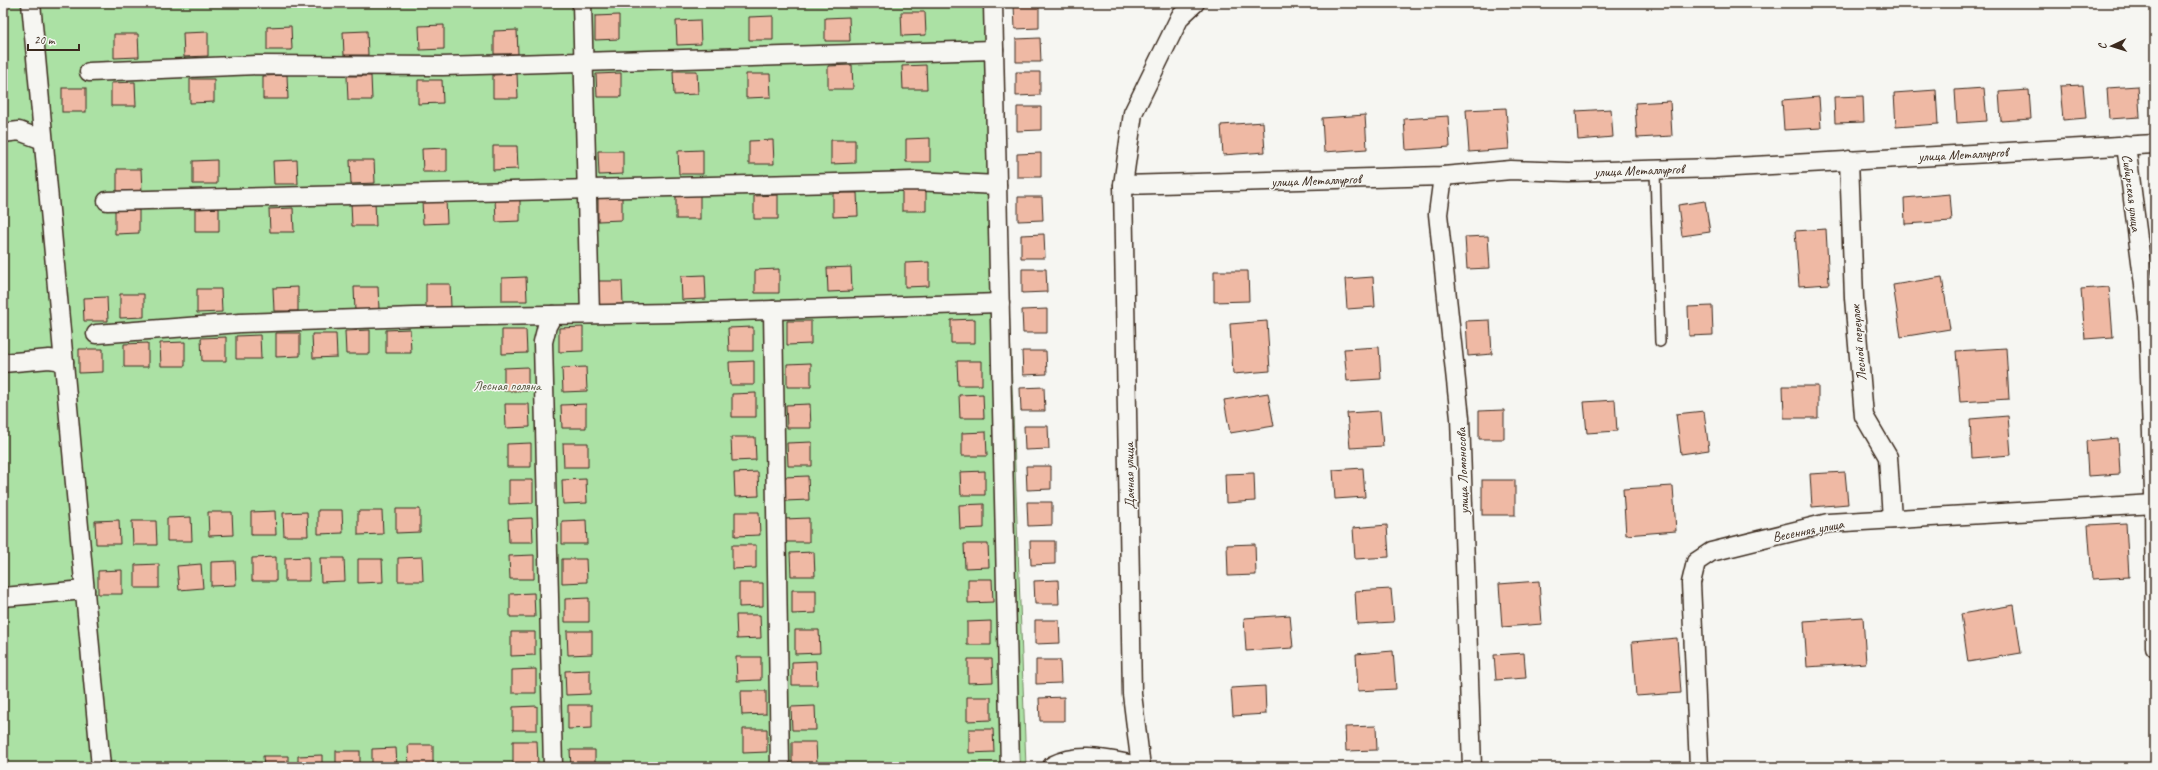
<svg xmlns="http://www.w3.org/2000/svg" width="2158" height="770" viewBox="0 0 2158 770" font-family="Caveat,sans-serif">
  <rect width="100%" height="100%" fill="#f6f6f2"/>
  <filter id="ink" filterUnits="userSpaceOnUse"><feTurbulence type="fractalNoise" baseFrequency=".025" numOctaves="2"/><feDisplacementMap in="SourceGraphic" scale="8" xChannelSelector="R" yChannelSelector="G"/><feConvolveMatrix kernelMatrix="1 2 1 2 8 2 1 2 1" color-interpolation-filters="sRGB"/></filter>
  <g filter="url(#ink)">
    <polygon fill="#abe1a4" stroke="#738661" points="3,3 998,3 1026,767 3,767"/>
    <g fill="#efb9a4" stroke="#3b2a1e">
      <polygon points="1039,4 1039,28 1015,29 1014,5"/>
      <polygon points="901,12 925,12 926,35 902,36"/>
      <polygon points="619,15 619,39 595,40 595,16"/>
      <polygon points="773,16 773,40 749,40 749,17"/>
      <polygon points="849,17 850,41 825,41 825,18"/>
      <polygon points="700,20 701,44 677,45 676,21"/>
      <polygon points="444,25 444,49 420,50 419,26"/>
      <polygon points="291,26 292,50 267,50 267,27"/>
      <polygon points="517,30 518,54 494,54 494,31"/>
      <polygon points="367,31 368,55 344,55 343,32"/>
      <polygon points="208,32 208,56 184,57 183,33"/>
      <polygon points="114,34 138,34 139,57 114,58"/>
      <polygon points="1040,38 1041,62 1016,62 1016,39"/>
      <polygon points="852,65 853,89 828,89 828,66"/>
      <polygon points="926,65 927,89 903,89 902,66"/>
      <polygon points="673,71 697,71 698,94 674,95"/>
      <polygon points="1016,72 1040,72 1040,95 1016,96"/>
      <polygon points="621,73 621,97 597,97 596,74"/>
      <polygon points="517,74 518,98 493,98 493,75"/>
      <polygon points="746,74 770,74 771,97 746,98"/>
      <polygon points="287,75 288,99 263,99 263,76"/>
      <polygon points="347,76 371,76 372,100 348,100"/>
      <polygon points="190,79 214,79 214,102 190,103"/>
      <polygon points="418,80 442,80 443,103 418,104"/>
      <polygon points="135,82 136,106 111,106 111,83"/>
      <polygon points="2083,85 2086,118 2063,120 2060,86"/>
      <polygon points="2138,86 2140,117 2109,119 2107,88"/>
      <rect x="62" y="88" width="24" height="24"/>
      <polygon points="1984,88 1987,121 1957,123 1955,90"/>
      <polygon points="1936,90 1938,124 1896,127 1894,93"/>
      <polygon points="2029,90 2031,119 2001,121 1999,92"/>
      <polygon points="1863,96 1864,122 1835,123 1834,97"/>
      <polygon points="1819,97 1821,128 1784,130 1782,100"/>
      <polygon points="1670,101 1672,136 1637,138 1635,103"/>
      <polygon points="1017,107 1041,107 1041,130 1017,131"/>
      <polygon points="1506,108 1509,149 1469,152 1466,110"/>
      <polygon points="1611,109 1613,137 1578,140 1576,111"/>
      <polygon points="1365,115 1367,149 1324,152 1322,118"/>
      <polygon points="1448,116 1450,147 1406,150 1404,119"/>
      <polygon points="1263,122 1265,152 1223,155 1221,125"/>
      <polygon points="930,138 930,162 906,162 906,139"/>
      <polygon points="773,140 774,164 749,164 749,141"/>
      <polygon points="831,140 855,140 855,163 831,164"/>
      <polygon points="493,146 517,146 518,169 493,170"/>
      <polygon points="447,148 447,172 423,172 422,149"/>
      <polygon points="703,150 703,174 679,174 678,151"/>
      <polygon points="598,151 623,151 623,174 599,175"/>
      <polygon points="1041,153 1041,177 1017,177 1017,154"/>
      <polygon points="217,160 217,184 193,184 193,161"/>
      <polygon points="297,160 298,184 274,184 273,161"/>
      <polygon points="350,160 374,160 375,183 351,184"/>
      <polygon points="117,169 141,169 142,192 117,193"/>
      <polygon points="926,187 926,211 902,211 902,188"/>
      <polygon points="833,193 857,193 858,216 833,217"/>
      <polygon points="1950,194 1952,221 1905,224 1904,198"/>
      <rect x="676" y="195" width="24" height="24"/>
      <polygon points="778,195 778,219 754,219 754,196"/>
      <polygon points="622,196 622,220 598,221 598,197"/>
      <polygon points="1018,197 1042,197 1043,220 1018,221"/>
      <polygon points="495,198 520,198 520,221 496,222"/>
      <polygon points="422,200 446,200 447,223 423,224"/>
      <polygon points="1705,201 1710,232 1682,236 1678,205"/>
      <polygon points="375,202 376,226 352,226 351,203"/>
      <polygon points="219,208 219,232 195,232 195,209"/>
      <polygon points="293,208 294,232 270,232 269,209"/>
      <polygon points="115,210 139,210 139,233 115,234"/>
      <polygon points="1826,229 1829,284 1799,286 1795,231"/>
      <polygon points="1044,234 1045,258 1021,258 1021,235"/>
      <polygon points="1488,236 1490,268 1467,269 1465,237"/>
      <polygon points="929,262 929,286 905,287 905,263"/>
      <polygon points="851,267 852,291 828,292 827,268"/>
      <polygon points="779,269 779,293 755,293 755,270"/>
      <polygon points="1022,269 1046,269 1047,292 1022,293"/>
      <polygon points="1214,271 1248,271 1249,301 1214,302"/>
      <polygon points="705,275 706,299 682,300 681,276"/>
      <polygon points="526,277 527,301 502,301 502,278"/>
      <polygon points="1373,277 1375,307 1347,309 1345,279"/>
      <polygon points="1942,277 1950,329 1901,337 1893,285"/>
      <polygon points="598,281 622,281 623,304 599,305"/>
      <polygon points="426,284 450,284 451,307 426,308"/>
      <polygon points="298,287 298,311 274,311 273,288"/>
      <polygon points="354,287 378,287 379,310 355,311"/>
      <polygon points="2109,287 2113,337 2085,339 2081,289"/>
      <polygon points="197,289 221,289 222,312 197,313"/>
      <polygon points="120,294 144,294 144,317 120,318"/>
      <polygon points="107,297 108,321 84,321 83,298"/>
      <polygon points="1712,306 1713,335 1689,336 1688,307"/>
      <polygon points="1047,309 1047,333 1023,333 1022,310"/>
      <polygon points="975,319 975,343 951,343 951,320"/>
      <polygon points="1490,320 1492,354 1468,356 1466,321"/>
      <polygon points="787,321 811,321 811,344 787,345"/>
      <polygon points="1267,321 1270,371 1233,374 1230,324"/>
      <polygon points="583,327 583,351 559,352 559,328"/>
      <polygon points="753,327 753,351 729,351 728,328"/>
      <polygon points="410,329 411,353 386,353 386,330"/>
      <polygon points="370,330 370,354 346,354 345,331"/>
      <polygon points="502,330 526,330 527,353 502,354"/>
      <polygon points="276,333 300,333 300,356 276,357"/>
      <polygon points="312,334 336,334 337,357 313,358"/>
      <polygon points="260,335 261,359 236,359 236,336"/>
      <polygon points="226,337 226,361 202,361 201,338"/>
      <polygon points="185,342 185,366 161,366 160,343"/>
      <polygon points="148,343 148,367 124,367 124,344"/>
      <polygon points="1379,347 1381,379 1347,381 1344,349"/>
      <polygon points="2006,348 2009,399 1960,402 1956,351"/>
      <polygon points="79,349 103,349 103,372 79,373"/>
      <polygon points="1022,351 1046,351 1047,374 1023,375"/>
      <polygon points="754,361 754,385 730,385 729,362"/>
      <polygon points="957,361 982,361 982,385 958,385"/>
      <polygon points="811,363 811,387 787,387 787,364"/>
      <polygon points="528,367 528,391 504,391 504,368"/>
      <polygon points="586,367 587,391 563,392 562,368"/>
      <polygon points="1783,386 1818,386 1818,418 1784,418"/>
      <polygon points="1044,387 1045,411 1021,411 1020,388"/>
      <polygon points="756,393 756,417 732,417 732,394"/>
      <polygon points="1268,393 1274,426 1230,433 1224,400"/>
      <polygon points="983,394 984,418 960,418 959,395"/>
      <polygon points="1615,400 1617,431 1587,433 1584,402"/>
      <polygon points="505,404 529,404 530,427 506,428"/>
      <polygon points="586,404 586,428 562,428 561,405"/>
      <polygon points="810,404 811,428 787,428 786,405"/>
      <polygon points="1504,410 1504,439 1479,439 1479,411"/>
      <polygon points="1380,411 1383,446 1350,448 1347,413"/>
      <polygon points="1704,411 1709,450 1681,454 1676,414"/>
      <polygon points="2008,416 2011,455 1972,458 1970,419"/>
      <polygon points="1024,426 1048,426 1049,449 1025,450"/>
      <polygon points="986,432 987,456 962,456 962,433"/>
      <polygon points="731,437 755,437 756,460 732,461"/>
      <polygon points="2118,438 2120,474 2088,476 2086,441"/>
      <polygon points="812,442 812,466 788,466 787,443"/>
      <polygon points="531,443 531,467 507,467 507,444"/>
      <polygon points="563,443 588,443 588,467 564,467"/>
      <polygon points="1026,466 1051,466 1051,489 1027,490"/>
      <polygon points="1363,468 1365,497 1335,499 1333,470"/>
      <polygon points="985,471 985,495 961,495 960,472"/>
      <polygon points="758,472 759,496 735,497 734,473"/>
      <polygon points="1845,472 1848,504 1812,507 1810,474"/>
      <polygon points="1254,473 1255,501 1226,503 1225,474"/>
      <polygon points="808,476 809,500 785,501 784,477"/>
      <polygon points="586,479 587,503 563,504 562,480"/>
      <polygon points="509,480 533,480 533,503 509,504"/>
      <rect x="1482" y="480" width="33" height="35"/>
      <polygon points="1673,486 1676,531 1626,535 1623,489"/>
      <polygon points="1027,502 1052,502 1052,525 1028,526"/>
      <polygon points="984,504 984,528 960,529 959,505"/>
      <polygon points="396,509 420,509 420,532 396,533"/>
      <polygon points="318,510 342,510 343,533 318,534"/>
      <polygon points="275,511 276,535 251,535 251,512"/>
      <polygon points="358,511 382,511 383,534 358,535"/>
      <polygon points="208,512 232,512 233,535 209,536"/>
      <polygon points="307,512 308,536 284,536 283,513"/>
      <polygon points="735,512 759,512 760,535 735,536"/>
      <polygon points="191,517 192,541 167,541 167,518"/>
      <polygon points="532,518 533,542 509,542 508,519"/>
      <polygon points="809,518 809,542 785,542 784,519"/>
      <polygon points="119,520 120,544 96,544 95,521"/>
      <polygon points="586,520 587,544 562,544 562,521"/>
      <polygon points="132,521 156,521 157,545 133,545"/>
      <polygon points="2126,523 2129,577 2092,579 2088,525"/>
      <polygon points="1387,525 1389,557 1355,559 1353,528"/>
      <polygon points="1030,541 1055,541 1055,564 1031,565"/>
      <polygon points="964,544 988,544 989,567 965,568"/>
      <polygon points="1255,544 1256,575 1228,576 1227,545"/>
      <polygon points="732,545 756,545 756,568 732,569"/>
      <polygon points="814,552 815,576 791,576 790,553"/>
      <polygon points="534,555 534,579 510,579 509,556"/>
      <polygon points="276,557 276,581 252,581 252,558"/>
      <polygon points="309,557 309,581 285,581 285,558"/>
      <polygon points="422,557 423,581 398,581 398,558"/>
      <polygon points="320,558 344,558 345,581 321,582"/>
      <polygon points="358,559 382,559 383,582 358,583"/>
      <polygon points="562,559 586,559 587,582 562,583"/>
      <polygon points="235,561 236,585 211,586 211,562"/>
      <polygon points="159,564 159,588 135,588 135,565"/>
      <polygon points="201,564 203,588 179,590 177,566"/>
      <polygon points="122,570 122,594 98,594 98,571"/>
      <polygon points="968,579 992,579 993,602 968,603"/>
      <polygon points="1058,580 1059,604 1035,604 1034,581"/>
      <polygon points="1539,581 1542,624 1502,627 1499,584"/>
      <polygon points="739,583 763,583 763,606 739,607"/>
      <polygon points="1391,589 1394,622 1357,624 1355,591"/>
      <polygon points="792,590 816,590 816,613 792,614"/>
      <polygon points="534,593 535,617 510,617 510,594"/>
      <polygon points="589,598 589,622 565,622 565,599"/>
      <polygon points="2014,605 2021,653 1968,662 1961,614"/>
      <polygon points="736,615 760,615 761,638 737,639"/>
      <polygon points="1290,615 1293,648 1246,651 1244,618"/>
      <polygon points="1863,617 1866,663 1807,667 1804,621"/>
      <polygon points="1035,620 1059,620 1060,643 1035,644"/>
      <polygon points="991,621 991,645 967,645 967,622"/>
      <polygon points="795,630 819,630 820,653 795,654"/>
      <polygon points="567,631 592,631 592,654 568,655"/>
      <polygon points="511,632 535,632 535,655 511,656"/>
      <polygon points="1677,638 1681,693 1636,696 1632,642"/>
      <polygon points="1393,651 1396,689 1358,691 1356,654"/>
      <polygon points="1524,653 1526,678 1496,680 1494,655"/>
      <polygon points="736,657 761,657 761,680 737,681"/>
      <polygon points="968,659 992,659 993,682 968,683"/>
      <polygon points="1036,660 1060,660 1061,683 1036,684"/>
      <polygon points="816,661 817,685 792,685 792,662"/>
      <polygon points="536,669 536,693 512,693 512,670"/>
      <polygon points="590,670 590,694 566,695 565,671"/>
      <polygon points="1265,686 1266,714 1233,716 1231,688"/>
      <polygon points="741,691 766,691 766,714 742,715"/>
      <polygon points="967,697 991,697 991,720 967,721"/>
      <polygon points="1064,697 1064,721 1040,721 1039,698"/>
      <polygon points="568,705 592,705 592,728 568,729"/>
      <polygon points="537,706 537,730 513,730 513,707"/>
      <polygon points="815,706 816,730 792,730 791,707"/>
      <polygon points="1376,726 1377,750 1346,751 1345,727"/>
      <polygon points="743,729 767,729 767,752 743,753"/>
      <polygon points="969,729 993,729 994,752 969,753"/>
      <polygon points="513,741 537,741 538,764 513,765"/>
      <polygon points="792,742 816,742 817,765 792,766"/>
      <polygon points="408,745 433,745 433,767 409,767"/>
      <polygon points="396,748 397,767 372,767 372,749"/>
      <polygon points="570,750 595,750 595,767 571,767"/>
      <rect x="336" y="751" width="24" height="16"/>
      <polygon points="322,755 322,767 298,767 298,756"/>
      <polygon points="263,756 288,756 288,767 264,767"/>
      <rect x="231" y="762" width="24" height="5"/>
    </g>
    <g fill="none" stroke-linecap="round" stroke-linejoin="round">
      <defs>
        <polyline id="lane" points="1655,170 1660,342"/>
        <g id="street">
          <polyline points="31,3 101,767"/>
          <polyline points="582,3 590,314"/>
          <polyline points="993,3 1010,767"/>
          <polyline points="89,72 257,65 442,66 994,50"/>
          <polyline points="3,133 19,131 43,140"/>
          <polyline points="2126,145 2148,316 2154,493 2155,647"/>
          <polyline points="1849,160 1854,298 1864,416 1888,457 1892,519"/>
          <polyline points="1443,176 1438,214 1460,418 1472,767"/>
          <polyline points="1123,185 1443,176 1511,170 1569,172 1717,168 2155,144"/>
          <polyline points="107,201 915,181 997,185"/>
          <polyline points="773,310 780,767"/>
          <polyline points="96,334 240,323 415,317 672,313 1000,303"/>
          <polyline points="3,363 49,359 64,361"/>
          <polyline points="3,597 85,590"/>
          <polyline points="553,767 543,342 547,326 553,315"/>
          <polyline points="1141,767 1132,694 1123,185 1133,113 1180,17 1195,3"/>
          <polyline points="1699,767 1691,583 1696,562 1711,552 1828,523 2154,504"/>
        </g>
        <path id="secondary" d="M 1054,767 C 1080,754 1107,762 1134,767"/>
      </defs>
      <use href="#lane" stroke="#3b2a1e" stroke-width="12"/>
      <use href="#street" stroke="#3b2a1e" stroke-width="21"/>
      <use href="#secondary" stroke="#3b2a1e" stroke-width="25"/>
      <use href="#lane" stroke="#f6f6f2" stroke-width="9"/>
      <use href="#street" stroke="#f6f6f2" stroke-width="18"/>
      <use href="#secondary" stroke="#f6f6f2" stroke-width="22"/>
    </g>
  </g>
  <g text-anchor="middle" stroke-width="3" stroke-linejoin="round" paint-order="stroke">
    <g font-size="14" fill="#3b2a1e" stroke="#f6f6f2">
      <text transform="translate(1963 154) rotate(-3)" y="5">улица Металлургов</text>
      <text transform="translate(1639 170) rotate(-2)" y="5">улица Металлургов</text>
      <text transform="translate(1316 180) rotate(-2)" y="5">улица Металлургов</text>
      <text transform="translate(2132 193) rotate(83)" y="5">Сибирская улица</text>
      <text transform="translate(1858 343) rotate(-95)" y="5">Лесной переулок</text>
      <text transform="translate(1462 471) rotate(-92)" y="5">улица Ломоносова</text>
      <text transform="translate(1129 476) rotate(-91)" y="5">Дачная улица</text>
      <text transform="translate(1808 530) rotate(-11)" y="5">Весенняя улица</text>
    </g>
    <g font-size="14" fill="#575840" stroke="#f6f6f2">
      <text x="507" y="390">Лесная поляна</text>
    </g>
  </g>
  <rect width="2158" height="770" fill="none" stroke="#f6f6f2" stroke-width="16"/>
  <rect x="8" y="8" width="2142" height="754" fill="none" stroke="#3b2a1e" stroke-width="1.5" filter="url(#ink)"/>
  <g transform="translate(2112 46) rotate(266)" stroke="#f6f6f2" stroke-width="3" paint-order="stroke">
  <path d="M0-3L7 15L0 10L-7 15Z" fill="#3b2a1e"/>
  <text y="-6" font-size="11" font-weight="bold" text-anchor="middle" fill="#3b2a1e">С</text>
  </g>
  <path d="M28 44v6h51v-6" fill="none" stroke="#3b2a1e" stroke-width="2"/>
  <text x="34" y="44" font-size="12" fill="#3b2a1e" stroke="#f6f6f2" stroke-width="3" paint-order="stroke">20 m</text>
</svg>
